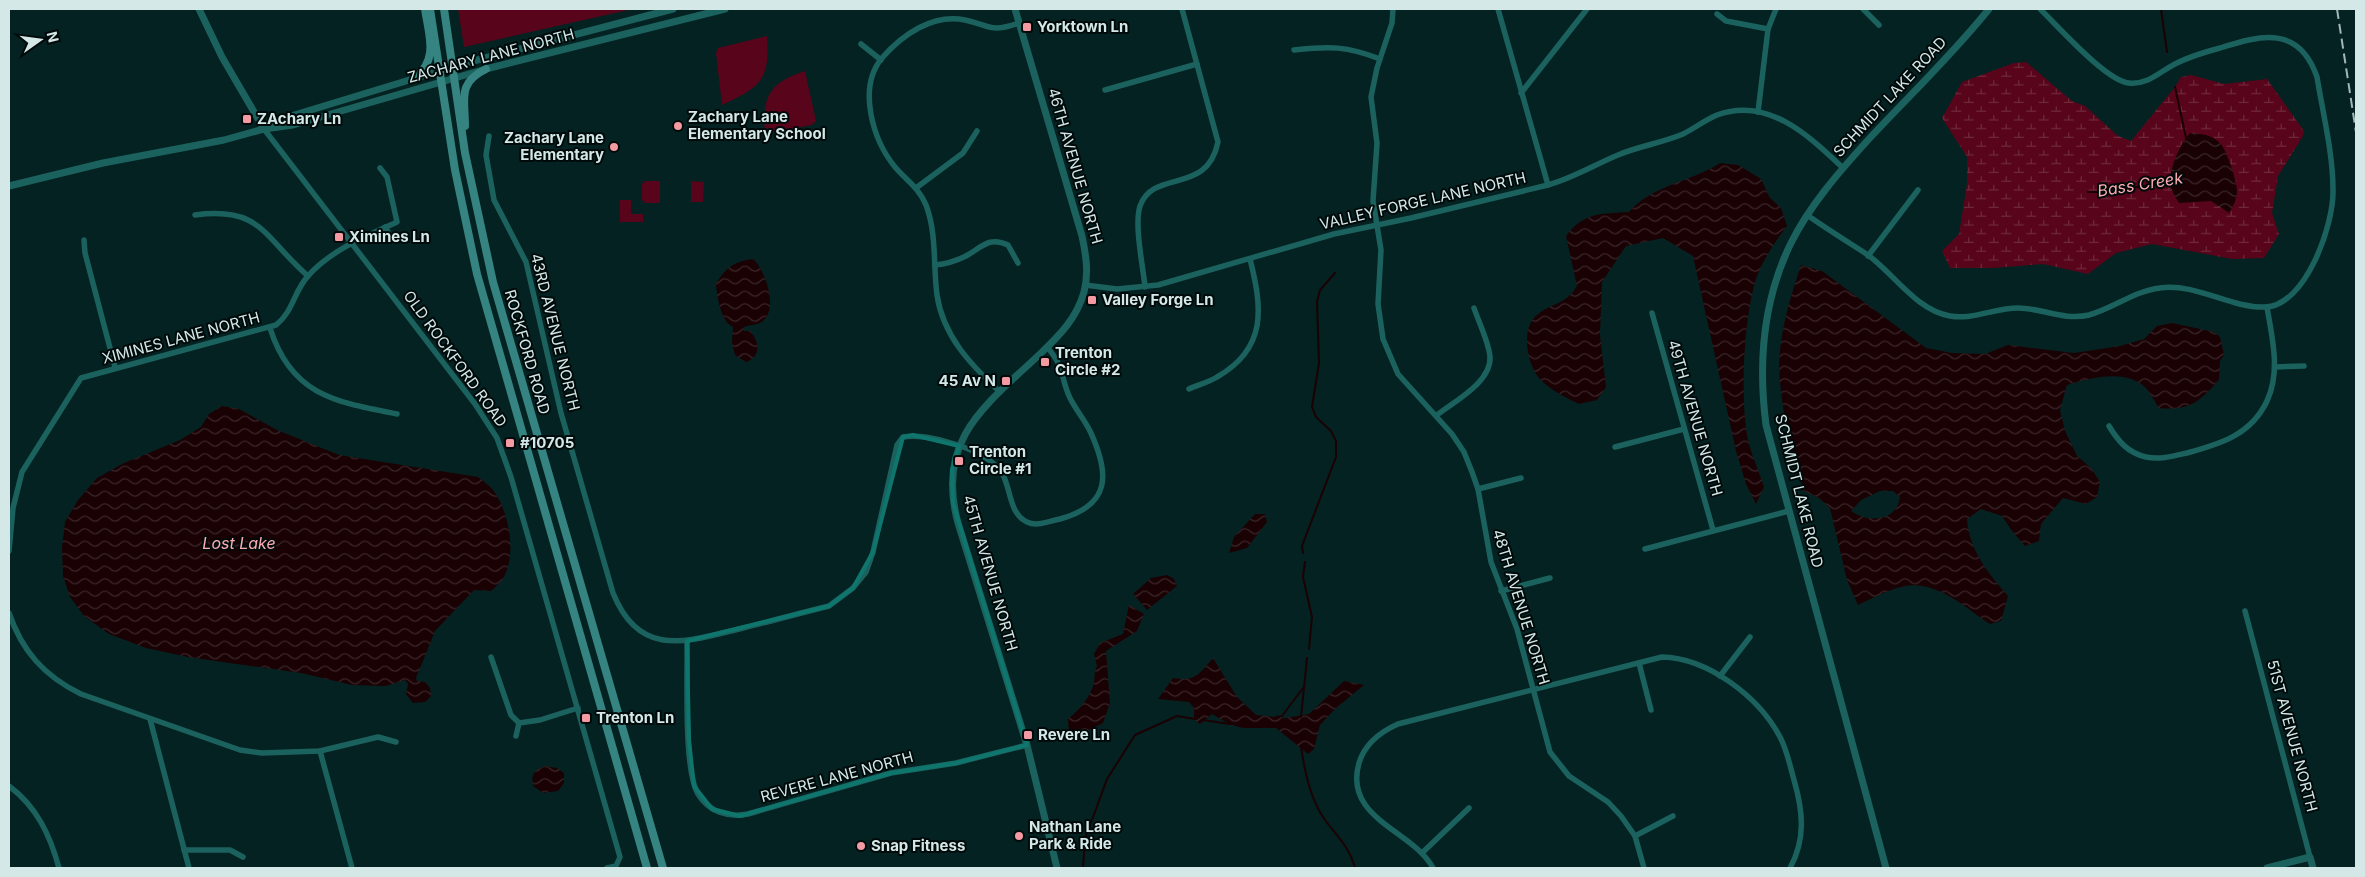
<svg xmlns="http://www.w3.org/2000/svg" width="2365" height="877" viewBox="0 0 2365 877" font-family="Inter,sans-serif">
  <defs>
    <pattern id="wetland-marsh" width="20" height="14" patternUnits="userSpaceOnUse" patternTransform="scale(1.25)"><rect width="20" height="14" fill="#58041a"/><path d="M1 5h8M5 5V1M11 12h8M15 12V8" fill="none" stroke="#6f293b"/></pattern>
    <pattern id="water-waves" width="16" height="10" patternUnits="userSpaceOnUse" patternTransform="scale(1.25)"><rect width="16" height="10" fill="#1a0104"/><path d="M0 5q4-4 8 0t8 0" fill="none" stroke="#3a2629"/></pattern>
  </defs>
  <rect width="100%" height="100%" fill="#042221"/>
  <g fill="#58041a">
    <polygon points="458,9 633,9 464,47"/>
    <path d="M 767,36 C 770,80 761,87 722,105 L 716,53 L 718,48 Z"/>
    <path d="M 805,71 L 816,121 L 812,125 L 765,134 C 762,96 769,83 805,71 Z"/>
    <polygon points="645,181 660,181 660,203 645,203 642,200 642,184"/>
    <polygon points="691,181 704,182 703,202 691,202"/>
    <polygon points="620,200 631,200 631,214 643,214 643,222 620,222"/>
  </g>
  <polygon fill="url(#wetland-marsh)" points="2026,62 2072,101 2085,106 2118,136 2131,141 2175,87 2181,77 2191,75 2224,84 2267,79 2304,131 2303,136 2278,176 2272,213 2279,234 2264,258 2232,259 2152,244 2116,253 2088,274 2043,264 1992,268 1950,268 1942,251 1959,234 1967,184 1967,157 1942,118 1962,82 2014,63"/>
  <g fill="url(#water-waves)" fill-rule="evenodd">
    <path d="M 2190,133 C 2201,134 2211,134 2220,143 C 2227,150 2237,182 2237,191 C 2237,200 2233,206 2229,213 L 2211,201 L 2179,203 C 2175,197 2170,188 2170,181 C 2171,165 2180,144 2190,133 Z"/>
    <path d="M 1720,163 L 1738,165 L 1761,179 L 1770,198 L 1781,208 L 1787,226 C 1775,242 1763,259 1756,279 C 1744,318 1741,388 1746,428 C 1748,448 1758,468 1764,487 L 1756,504 L 1746,484 L 1736,451 L 1693,256 L 1663,238 L 1626,246 L 1602,282 L 1600,335 L 1606,387 L 1597,400 L 1579,404 C 1565,397 1543,387 1535,372 C 1526,356 1522,327 1537,315 C 1553,302 1566,305 1577,286 L 1566,236 C 1584,212 1600,214 1629,212 C 1652,185 1691,182 1720,163 Z"/>
    <path d="M 753,259 C 766,270 780,313 760,323 C 755,325 749,325 744,327 L 744,331 L 750,331 C 760,342 761,357 746,362 L 735,355 L 732,343 L 733,327 C 721,322 717,297 716,284 C 725,268 735,261 753,259 Z"/>
    <path d="M 1801,265 L 1822,271 L 1926,348 L 1952,353 L 1985,354 L 2008,345 L 2074,353 L 2120,346 L 2144,339 L 2157,326 L 2172,323 L 2214,332 L 2220,337 L 2224,355 L 2220,361 L 2219,380 C 2199,402 2190,411 2159,408 C 2155,402 2151,394 2146,388 C 2126,368 2090,378 2067,385 L 2060,410 L 2065,431 L 2077,456 L 2091,468 L 2100,482 L 2097,497 L 2086,504 L 2063,498 L 2041,524 L 2039,541 L 2025,546 L 2012,531 L 2002,516 L 1981,509 L 1967,519 C 1969,550 1988,573 2008,596 L 2001,621 L 1990,624 C 1980,618 1972,611 1962,604 C 1918,575 1903,583 1858,605 L 1847,580 L 1830,508 L 1819,498 L 1804,491 C 1793,456 1783,419 1780,382 C 1776,344 1789,301 1801,265 ZM 1880,491 L 1893,491 L 1900,497 C 1897,522 1868,523 1851,511 L 1861,500 Z"/>
    <path d="M 222,406 L 239,409 L 277,430 L 339,455 L 478,477 C 483,481 489,485 493,490 C 509,511 518,556 502,580 C 499,584 495,587 491,591 L 474,590 L 435,631 L 416,678 L 417,681 L 425,682 L 430,688 L 431,696 L 425,702 L 413,703 L 406,694 L 408,684 L 405,680 L 386,686 L 352,685 L 301,673 L 188,657 L 146,648 L 109,634 L 84,616 L 70,597 L 63,576 L 62,548 L 65,522 L 78,500 L 97,478 L 124,463 L 180,440 L 201,427 L 209,414 Z"/>
    <polygon points="1255,514 1265,514 1267,522 1247,548 1229,553 1234,537"/>
    <polygon points="1167,575 1174,579 1177,586 1147,610 1133,594 1151,578"/>
    <path d="M 1129,605 L 1144,614 L 1137,631 L 1106,651 L 1110,703 L 1103,723 L 1079,735 L 1069,733 L 1068,719 C 1079,710 1091,697 1094,682 C 1095,676 1094,672 1097,666 L 1094,654 L 1100,643 L 1123,634 Z"/>
    <path d="M 1213,658 L 1237,697 L 1256,715 L 1286,718 L 1309,714 L 1344,681 L 1364,685 L 1335,709 L 1320,725 L 1314,749 L 1308,754 L 1276,728 L 1243,728 L 1229,724 L 1212,714 L 1200,724 L 1194,719 L 1194,708 L 1189,702 L 1158,699 L 1173,678 C 1196,682 1199,674 1213,658 Z"/>
    <path d="M 545,766 L 557,768 L 564,773 L 564,783 L 558,791 L 543,793 L 533,786 C 531,773 534,771 545,766 Z"/>
  </g>
  <g fill="none" stroke-linecap="round" stroke-linejoin="round">
    <g stroke="#1a0104" stroke-width="2">
      <polyline points="2161,9 2167,52"/>
      <polyline points="2175,87 2186,138"/>
      <polyline points="2088,192 2109,192 2172,181"/>
      <polyline points="1303,553 1302,546 1336,457 1336,441 1331,431 1316,417 1312,407 1319,363 1317,302 1320,290 1335,273"/>
      <polyline points="1305,562 1303,577 1312,617 1309,649"/>
      <polyline points="1276,717 1282,716 1303,688"/>
      <polyline points="1301,717 1307,658"/>
      <polyline points="1203,720 1230,724"/>
      <path d="M 1301,747 C 1305,772 1310,799 1325,820 C 1337,836 1350,848 1355,868"/>
      <polyline points="1083,868 1085,839 1107,779 1135,735 1177,716 1195,719"/>
    </g>
    <g stroke="#1b625f" stroke-width="5.5">
      <polyline points="1393,9 1392,23 1377,68 1371,97 1377,143 1373,201 1381,250 1378,304 1383,339 1398,374 1452,434 1464,452 1472,472 1478,489 1491,562 1517,629 1550,752 1569,776 1608,802 1621,816 1635,836 1644,868"/>
      <polyline points="1498,9 1548,185"/>
      <polyline points="1863,9 1879,25"/>
      <polyline points="1717,14 1726,21 1768,29"/>
      <polyline points="861,44 881,60"/>
      <path d="M 1294,50 C 1329,46 1347,46 1380,59"/>
      <polyline points="1105,90 1197,64"/>
      <polyline points="1521,93 1587,9"/>
      <polyline points="1758,112 1768,29 1776,9"/>
      <polyline points="264,129 475,404 497,438 511,477 620,857 616,866 607,868"/>
      <path d="M 489,136 L 486,155 L 494,200 L 526,262 L 561,413 L 613,593 C 640,660 688,641 743,628 C 772,621 800,613 829,606 L 853,588 L 866,572 L 873,552 L 897,445 L 903,437 C 927,432 988,450 1002,473 C 1011,488 1009,514 1027,522 C 1037,527 1049,521 1060,519 C 1111,505 1110,474 1090,431 C 1084,419 1076,410 1070,398 C 1060,377 1066,369 1047,347"/>
      <polyline points="916,188 963,153 977,131"/>
      <path d="M 195,215 C 262,206 264,238 308,276"/>
      <path d="M 1807,215 C 1827,229 1848,242 1868,255 C 1894,274 1916,310 1950,316 C 1973,320 1995,308 2018,308 C 2042,308 2064,321 2089,315 C 2114,308 2134,291 2160,288 C 2197,283 2229,308 2265,307 C 2306,306 2334,224 2333,190 C 2333,153 2323,114 2317,77 C 2299,25 2261,35 2220,48 C 2205,52 2191,56 2177,63 C 2160,71 2149,85 2129,83 C 2106,81 2058,26 2040,9"/>
      <polyline points="385,227 391,237"/>
      <polyline points="84,240 85,253 115,367"/>
      <polyline points="1868,256 1918,190"/>
      <path d="M 935,265 C 946,264 956,261 966,256 C 982,247 989,236 1008,245 L 1018,263"/>
      <path d="M 1085,285 L 1117,289 L 1158,285 L 1334,234 L 1411,218 L 1548,185 C 1573,178 1594,165 1618,155 C 1639,146 1662,143 1683,134 C 1695,128 1705,120 1717,115 C 1768,96 1809,136 1843,168"/>
      <path d="M 1145,287 C 1143,266 1134,225 1140,206 C 1154,168 1207,196 1218,142 L 1182,9"/>
      <polyline points="1652,313 1713,530"/>
      <path d="M 270,328 C 291,395 335,402 397,414"/>
      <polyline points="2275,367 2304,366"/>
      <path d="M 1189,389 C 1198,385 1209,382 1217,377 C 1268,348 1262,307 1250,259"/>
      <path d="M 1000,392 C 971,365 943,336 937,295 C 933,266 937,234 926,205 C 920,189 906,180 895,167 C 873,140 857,88 882,58 C 902,35 933,13 965,20 C 992,26 989,33 1019,23"/>
      <path d="M 1437,415 C 1455,401 1492,382 1490,356 C 1488,340 1479,323 1474,308"/>
      <path d="M 2109,426 C 2118,441 2128,453 2146,457 C 2159,460 2174,456 2187,453 C 2220,444 2251,435 2267,401 C 2281,371 2272,338 2267,307"/>
      <polyline points="1615,447 1684,429"/>
      <polyline points="1478,489 1521,478"/>
      <polyline points="1645,549 1789,511"/>
      <path d="M 9,551 L 13,508 L 22,472 L 81,378 L 276,325 C 293,312 294,291 308,276 C 331,250 366,236 397,222 L 387,177 L 380,168"/>
      <polyline points="1501,591 1550,578"/>
      <polyline points="2245,611 2310,857"/>
      <path d="M 9,613 C 22,651 44,676 81,694 L 240,750 L 262,753 L 320,751 L 378,737 L 396,742"/>
      <path d="M 687,641 C 688,674 683,769 698,794 C 709,812 728,818 748,814 L 891,773 L 956,763 L 1027,745"/>
      <polyline points="491,657 511,715 519,723 540,720 578,708"/>
      <polyline points="1639,663 1651,710"/>
      <polyline points="1720,676 1750,637"/>
      <polyline points="150,719 189,868"/>
      <polyline points="516,736 519,723"/>
      <polyline points="320,751 352,868"/>
      <path d="M 9,786 C 37,807 50,835 59,868"/>
      <polyline points="1635,836 1673,816"/>
      <polyline points="184,850 230,850 243,857"/>
      <polyline points="1422,853 1469,808"/>
      <path d="M 1433,868 C 1413,830 1343,819 1359,763 C 1365,743 1380,732 1398,724 L 1662,657 C 1708,658 1759,697 1780,737 C 1787,750 1790,766 1794,780 C 1803,811 1806,839 1790,868"/>
    </g>
    <g stroke="#1b625f" stroke-width="7">
      <polyline points="199,9 222,57 264,129"/>
      <path d="M 1015,9 L 1082,236 C 1086,255 1089,273 1084,292 C 1077,318 1059,336 1040,354 C 986,405 935,439 958,523 L 1027,745 L 1057,868"/>
      <polyline points="269,127 291,116 462,64 673,9"/>
      <polyline points="9,186 103,163 224,140 264,129 293,125 486,69 725,9"/>
      <path d="M 1886,868 L 1766,425 C 1758,363 1763,300 1791,243 C 1810,205 1839,172 1868,140 C 1908,97 1952,55 1989,9"/>
      <polyline points="2267,868 2310,857 2313,868"/>
    </g>
    <g stroke="#358481" stroke-width="8">
      <polyline points="430,9 455,170 477,274 647,868"/>
      <polyline points="444,9 465,153 493,282 663,868"/>
      <path d="M 415,79 C 439,58 429,36 425,9"/>
      <path d="M 465,126 C 465,99 457,83 486,69"/>
    </g>
    <polyline stroke="#a1b8b7" stroke-width="2" stroke-dasharray="10 5" stroke-linecap="butt" points="2337,9 2356,132"/>
  </g>
  <path fill="none" stroke="#0f766e" stroke-width="4" stroke-linejoin="round" d="M 913,435 L 959,446 L 952,470 L 953,503 L 1027,745 L 956,763 L 891,773 L 740,816 L 712,809 L 694,786 L 689,740 L 687,641 L 829,606 L 853,588 L 873,552 L 903,437 Z"/>
  <g fill="#f49aa2" stroke="#000a0a" stroke-width="2">
    <rect x="1022" y="22" width="10" height="10" rx="2.5"/>
    <rect x="242" y="114" width="10" height="10" rx="2.5"/>
    <circle cx="678" cy="126" r="5"/>
    <circle cx="614" cy="147" r="5"/>
    <rect x="334" y="232" width="10" height="10" rx="2.5"/>
    <rect x="1087" y="295" width="10" height="10" rx="2.5"/>
    <rect x="1040" y="357" width="10" height="10" rx="2.5"/>
    <rect x="1001" y="376" width="10" height="10" rx="2.5"/>
    <rect x="505" y="438" width="10" height="10" rx="2.5"/>
    <rect x="954" y="456" width="10" height="10" rx="2.5"/>
    <rect x="581" y="713" width="10" height="10" rx="2.5"/>
    <rect x="1023" y="730" width="10" height="10" rx="2.5"/>
    <circle cx="1019" cy="836" r="5"/>
    <circle cx="861" cy="846" r="5"/>
  </g>
  <g text-anchor="middle" stroke-width="4" stroke-linejoin="round" paint-order="stroke">
    <g font-size="15" font-weight="bold" fill="#d3e8e7" stroke="#000a0a" text-anchor="start">
      <text x="1037" y="32">Yorktown Ln</text>
      <text x="688" y="122">Zachary Lane<tspan x="688" dy="17">Elementary School</tspan></text>
      <text x="257" y="124">ZAchary Ln</text>
      <text x="604" y="143" text-anchor="end">Zachary Lane<tspan x="604" dy="17">Elementary</tspan></text>
      <text x="349" y="242">Ximines Ln</text>
      <text x="1102" y="305">Valley Forge Ln</text>
      <text x="1055" y="358">Trenton<tspan x="1055" dy="17">Circle #2</tspan></text>
      <text x="996" y="386" text-anchor="end">45 Av N</text>
      <text x="520" y="448">#10705</text>
      <text x="969" y="457">Trenton<tspan x="969" dy="17">Circle #1</tspan></text>
      <text x="596" y="723">Trenton Ln</text>
      <text x="1038" y="740">Revere Ln</text>
      <text x="1029" y="832">Nathan Lane<tspan x="1029" dy="17">Park &amp; Ride</tspan></text>
      <text x="871" y="851">Snap Fitness</text>
    </g>
    <g font-size="15" fill="#d3e8e7" stroke="#000a0a">
      <text transform="translate(491 56) rotate(-15)" y="5">ZACHARY LANE NORTH</text>
      <text transform="translate(1890 97) rotate(-47)" y="5">SCHMIDT LAKE ROAD</text>
      <text transform="translate(1075 166) rotate(74)" y="5">46TH AVENUE NORTH</text>
      <text transform="translate(1423 201) rotate(-13)" y="5">VALLEY FORGE LANE NORTH</text>
      <text transform="translate(555 332) rotate(76)" y="5">43RD AVENUE NORTH</text>
      <text transform="translate(181 338) rotate(-15)" y="5">XIMINES LANE NORTH</text>
      <text transform="translate(527 352) rotate(74)" y="5">ROCKFORD ROAD</text>
      <text transform="translate(455 359) rotate(54)" y="5">OLD ROCKFORD ROAD</text>
      <text transform="translate(1695 418) rotate(74)" y="5">49TH AVENUE NORTH</text>
      <text transform="translate(1799 491) rotate(76)" y="5">SCHMIDT LAKE ROAD</text>
      <text transform="translate(990 573) rotate(74)" y="5">45TH AVENUE NORTH</text>
      <text transform="translate(1521 607) rotate(73)" y="5">48TH AVENUE NORTH</text>
      <text transform="translate(2292 736) rotate(75)" y="5">51ST AVENUE NORTH</text>
      <text transform="translate(837 777) rotate(-15)" y="5">REVERE LANE NORTH</text>
    </g>
    <g font-size="16" font-style="italic" fill="#fdacb2" stroke="#000a0a">
      <text transform="translate(2140 184) rotate(-9)" y="6">Bass Creek</text>
      <text x="239" y="549">Lost Lake</text>
    </g>
  </g>
  <rect width="2365" height="877" fill="none" stroke="#d3e8e7" stroke-width="20"/>
  <g transform="translate(40 40) rotate(76)" stroke="#000a0a" stroke-width="4" paint-order="stroke">
  <path d="M0-4L9 19L0 12L-9 19Z" fill="#d3e8e7"/>
  <text y="-8" font-size="14" font-weight="bold" text-anchor="middle" fill="#d3e8e7">N</text>
  </g>
</svg>
